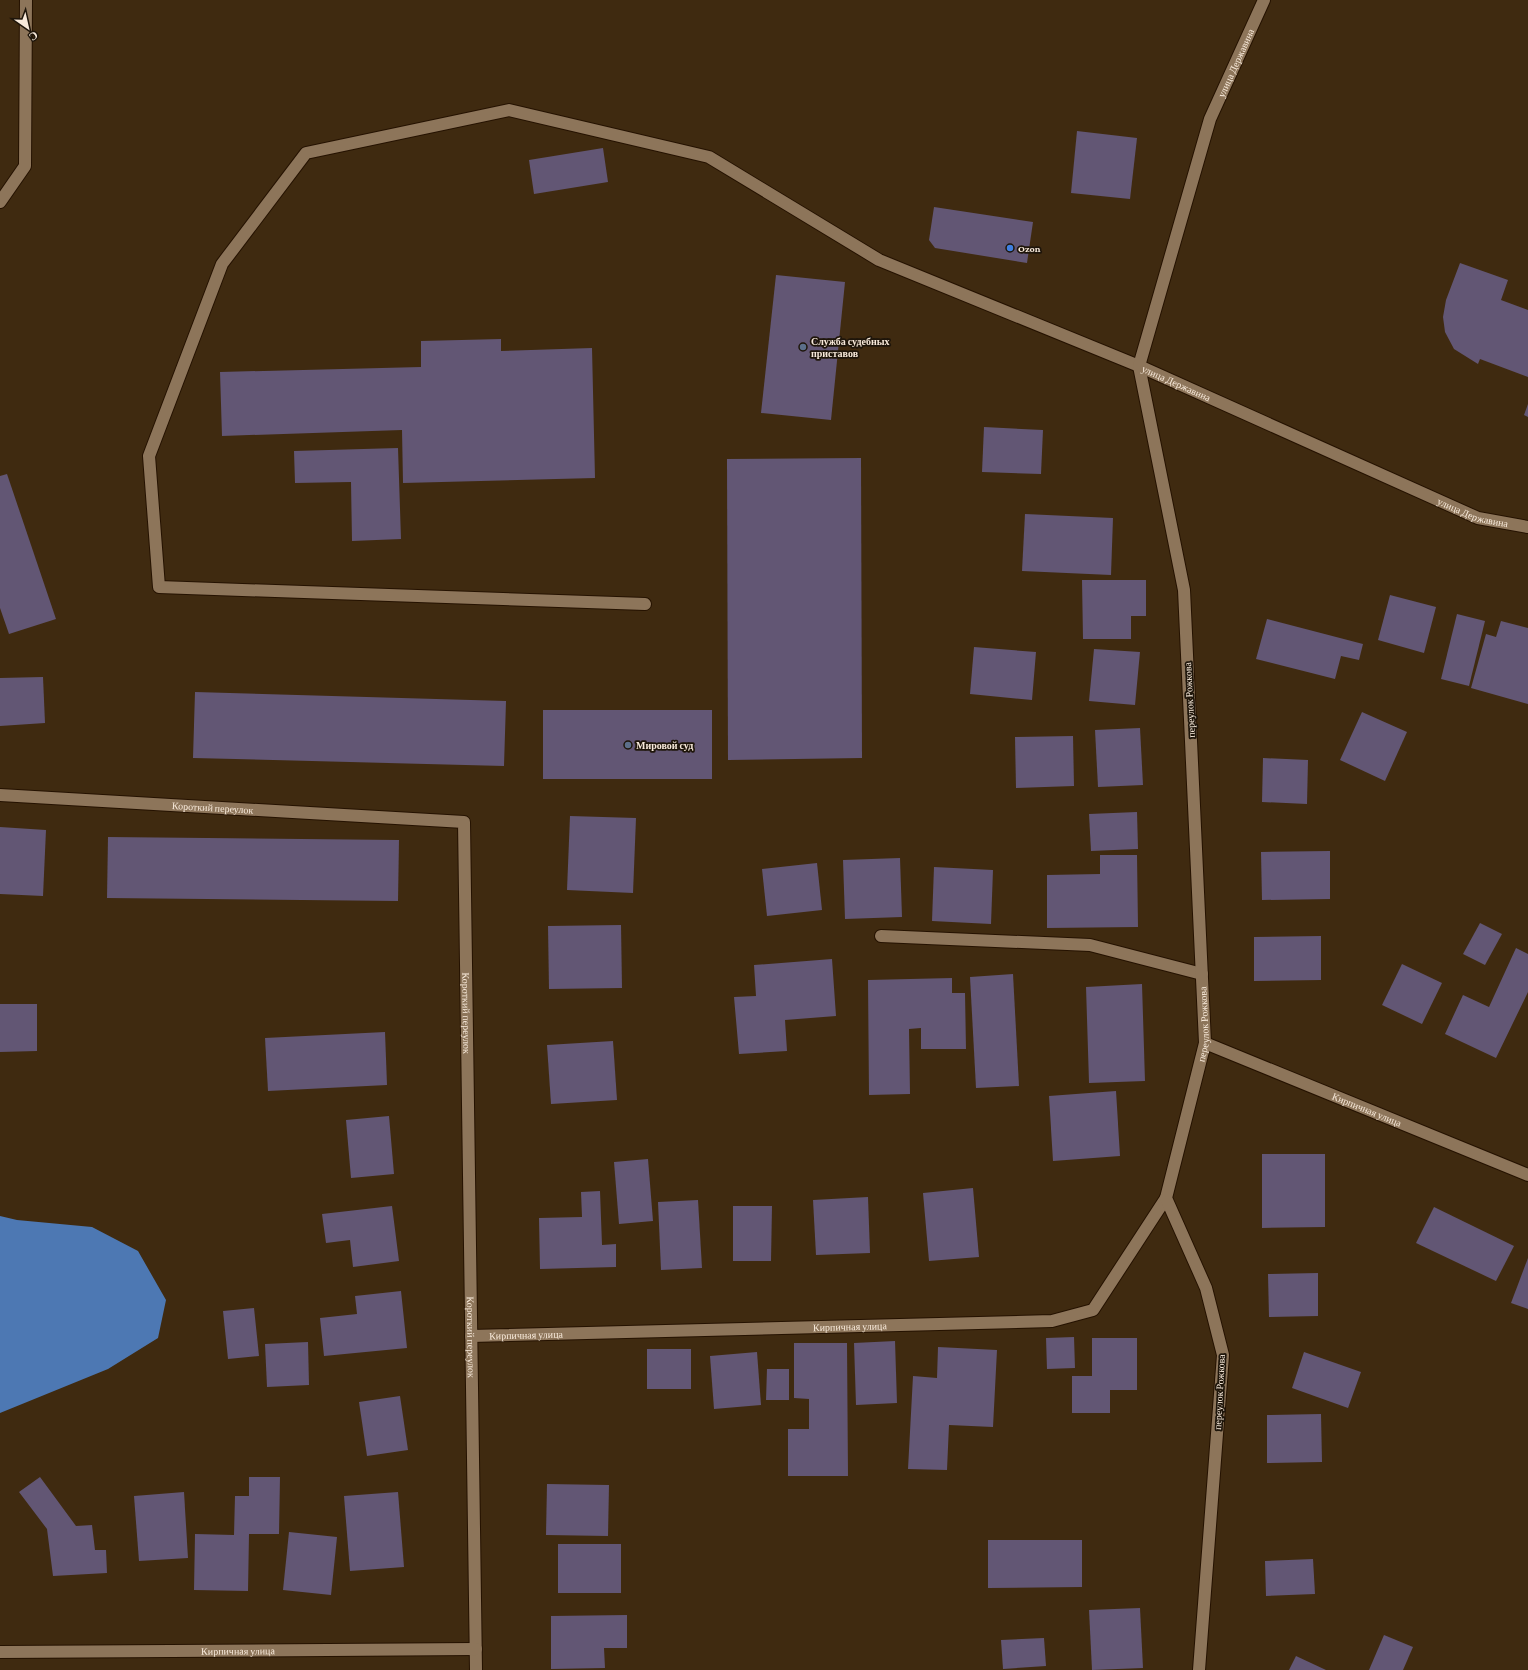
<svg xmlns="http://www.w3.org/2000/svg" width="1528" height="1670" viewBox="0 0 1528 1670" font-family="'Crimson Pro',serif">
  <rect width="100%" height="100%" fill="#3f2a10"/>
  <polygon fill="#4d78b3" points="0,1216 17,1220 92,1227 138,1251 166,1300 158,1338 108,1369 0,1413"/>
  <g fill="#625674">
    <polygon points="1077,131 1137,138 1130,199 1071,193"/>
    <polygon points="603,148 608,182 534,194 529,160"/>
    <polygon points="934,207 1033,222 1027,263 935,248 929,240"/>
    <polygon points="1460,263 1508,280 1501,300 1528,310 1528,377 1480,359 1478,364 1454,349 1445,332 1443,317 1446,300"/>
    <polygon points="776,275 845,282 831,420 761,413"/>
    <polygon points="501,339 501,351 592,348 595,478 403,483 402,430 222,436 220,372 421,367 421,341"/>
    <polygon points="1528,404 1528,417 1524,415"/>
    <polygon points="984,427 1043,430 1041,474 982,472"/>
    <polygon points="398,448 401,539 352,541 351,482 295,483 294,451"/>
    <polygon points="861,458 862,758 728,760 727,459"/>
    <polygon points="7,474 56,619 9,634 0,608 0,476"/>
    <polygon points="1025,514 1113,518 1111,575 1022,571"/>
    <polygon points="1082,580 1146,580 1146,616 1131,616 1131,639 1083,639"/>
    <polygon points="1390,595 1436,607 1424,653 1378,640"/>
    <polygon points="1457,614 1485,621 1469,686 1441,679"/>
    <polygon points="1267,619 1363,644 1359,660 1341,656 1335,679 1256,659"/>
    <polygon points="1501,621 1528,628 1528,704 1471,688 1486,634 1496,637"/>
    <polygon points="974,647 1036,652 1032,700 970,694"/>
    <polygon points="1094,649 1140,652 1135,705 1089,701"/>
    <polygon points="43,677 45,723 0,726 0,678"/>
    <polygon points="195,692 506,701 504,766 193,758"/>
    <rect x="543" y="710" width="169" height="69"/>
    <polygon points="1362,712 1407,732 1385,781 1340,760"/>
    <polygon points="1140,728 1143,785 1098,787 1095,730"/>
    <polygon points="1073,736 1074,786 1016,788 1015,737"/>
    <polygon points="1263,758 1308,760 1307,804 1262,802"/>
    <polygon points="1137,812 1138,849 1091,851 1089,814"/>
    <polygon points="570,816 636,818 633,893 567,890"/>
    <polygon points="0,827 46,830 43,896 0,894"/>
    <polygon points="108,837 399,840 398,901 107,898"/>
    <polygon points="1330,851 1330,899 1262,900 1261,852"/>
    <polygon points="1100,855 1137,855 1138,927 1047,928 1047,875 1100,874"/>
    <polygon points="900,858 902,917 845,919 843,860"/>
    <polygon points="817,863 822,910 767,916 762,869"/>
    <polygon points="934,867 993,870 991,924 932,921"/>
    <polygon points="1480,923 1502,934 1485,965 1463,954"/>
    <polygon points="621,925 622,988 549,989 548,926"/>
    <polygon points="1321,936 1321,980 1254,981 1254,937"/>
    <polygon points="1516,948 1528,954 1528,992 1496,1058 1445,1034 1463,995 1489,1007"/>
    <polygon points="832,959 836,1016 785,1020 787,1051 739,1054 734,997 756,996 754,965"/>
    <polygon points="1402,964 1442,983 1422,1024 1382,1005"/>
    <polygon points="1013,974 1019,1086 976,1088 970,977"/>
    <polygon points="952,978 952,993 965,993 966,1049 921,1049 921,1028 909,1029 910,1094 869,1095 868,980"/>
    <polygon points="1142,984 1145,1081 1089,1083 1086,987"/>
    <polygon points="0,1004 37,1004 37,1051 0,1052"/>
    <polygon points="385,1032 387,1085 268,1091 265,1038"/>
    <polygon points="613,1041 617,1100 551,1104 547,1045"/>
    <polygon points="1116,1091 1120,1156 1053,1161 1049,1096"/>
    <polygon points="389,1116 394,1174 351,1178 346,1120"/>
    <polygon points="1262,1154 1325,1154 1325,1227 1262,1228"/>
    <polygon points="648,1159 653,1221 619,1224 614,1162"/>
    <polygon points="973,1188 979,1257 929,1261 923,1193"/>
    <polygon points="600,1191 602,1245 616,1244 616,1267 540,1269 539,1218 582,1217 581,1192"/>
    <polygon points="868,1197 870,1253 816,1255 813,1200"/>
    <polygon points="698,1200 702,1268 661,1270 658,1202"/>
    <polygon points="392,1206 399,1261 353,1267 350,1240 326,1243 322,1214"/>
    <polygon points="733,1206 772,1206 771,1261 733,1261"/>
    <polygon points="1434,1207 1514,1246 1496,1281 1416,1243"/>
    <polygon points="1528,1258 1528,1309 1511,1303"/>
    <polygon points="1318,1273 1318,1316 1269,1317 1268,1274"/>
    <polygon points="401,1291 407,1348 324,1356 320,1318 357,1314 355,1296"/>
    <polygon points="254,1308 259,1356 228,1359 223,1311"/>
    <polygon points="1074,1337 1075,1368 1047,1369 1046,1338"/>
    <polygon points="1092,1338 1137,1338 1137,1390 1110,1390 1110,1413 1072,1413 1072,1376 1092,1376"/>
    <polygon points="895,1341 897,1403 856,1405 854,1343"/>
    <polygon points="308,1342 309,1385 267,1387 265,1344"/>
    <polygon points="794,1343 847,1343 848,1476 788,1476 788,1429 809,1429 809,1399 794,1398"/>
    <polygon points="938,1347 997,1350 993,1427 949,1425 947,1470 908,1469 913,1376 937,1378"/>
    <rect x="647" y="1349" width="44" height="40"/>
    <polygon points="757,1352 761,1405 714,1409 710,1356"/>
    <polygon points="1304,1352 1361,1372 1348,1408 1292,1388"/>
    <polygon points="767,1369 789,1369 789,1400 766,1400"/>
    <polygon points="400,1396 408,1450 367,1456 359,1402"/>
    <polygon points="1321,1414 1322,1462 1267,1463 1267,1415"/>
    <polygon points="40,1477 76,1526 92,1525 95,1550 106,1550 107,1573 53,1576 47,1529 19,1492"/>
    <polygon points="249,1477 280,1477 279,1534 249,1534 248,1591 194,1590 195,1534 234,1535 235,1496 249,1496"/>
    <polygon points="547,1484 609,1485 608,1536 546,1535"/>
    <polygon points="184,1492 188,1558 139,1561 134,1496"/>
    <polygon points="398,1492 404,1567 350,1571 344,1496"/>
    <polygon points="289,1532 337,1537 331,1595 283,1590"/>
    <polygon points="988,1540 1082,1540 1082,1587 988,1588"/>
    <rect x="558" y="1544" width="63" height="49"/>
    <polygon points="1313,1559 1315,1594 1266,1596 1265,1561"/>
    <polygon points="1140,1608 1143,1668 1092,1670 1089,1610"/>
    <polygon points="627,1615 627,1648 604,1648 605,1668 551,1669 551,1616"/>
    <polygon points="1384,1635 1413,1647 1403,1670 1369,1670"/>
    <polygon points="1044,1638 1046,1666 1003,1669 1001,1640"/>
    <polygon points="1296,1656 1326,1670 1289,1670"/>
  </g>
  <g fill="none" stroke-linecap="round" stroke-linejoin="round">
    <defs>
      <g id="lane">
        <polyline points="0,202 25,166 26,0"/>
        <polyline points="645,604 159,587 149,456 222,264 306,153 509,110 709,157 879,260 1139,366"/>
      </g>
      <g id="street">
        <path id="s1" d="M 1139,366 L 1478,518 L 1528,527"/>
        <path id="s2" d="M 0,795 L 464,822 L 476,1670"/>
        <polyline points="881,936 1090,945 1202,974"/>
        <path id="s3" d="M 1205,1043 L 1528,1175"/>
        <path id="s4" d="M 471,1336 L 1052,1321 L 1093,1310 L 1166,1198"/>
        <path id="s5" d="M 0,1652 L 476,1649"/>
        <path id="s6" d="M 1199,1670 L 1223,1355 L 1206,1288 L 1166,1198 L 1205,1043 L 1184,590 L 1139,366 L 1210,119 L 1264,0"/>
      </g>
    </defs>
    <use href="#lane" stroke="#251200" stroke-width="14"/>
    <use href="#street" stroke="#251200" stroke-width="14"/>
    <use href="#lane" stroke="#8d755a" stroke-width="12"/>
    <use href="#street" stroke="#8d755a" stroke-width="12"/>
  </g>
  <circle fill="#3f7fe0" stroke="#1e150a" stroke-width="1.5" cx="1010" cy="248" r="4"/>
  <g fill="#5c6f8a" stroke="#1e150a" stroke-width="1.5">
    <circle cx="803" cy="347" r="4"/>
    <circle cx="628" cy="745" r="4"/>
  </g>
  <g text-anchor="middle" stroke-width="3.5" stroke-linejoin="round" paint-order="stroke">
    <g font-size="10" fill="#f8eadb" stroke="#1e150a">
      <text dy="4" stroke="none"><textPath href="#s6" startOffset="1644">улица Державина</textPath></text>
      <text dy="4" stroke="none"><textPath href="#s1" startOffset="41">улица Державина</textPath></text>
      <text dy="4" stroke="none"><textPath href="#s1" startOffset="365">улица Державина</textPath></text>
      <text transform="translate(1189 700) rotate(-93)" y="4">переулок Рожкова</text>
      <text dy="4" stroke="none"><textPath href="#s2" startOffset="213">Короткий переулок</textPath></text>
      <text dy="4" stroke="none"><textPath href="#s2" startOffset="656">Короткий переулок</textPath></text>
      <text dy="4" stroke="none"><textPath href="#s6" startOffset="662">переулок Рожкова</textPath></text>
      <text dy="4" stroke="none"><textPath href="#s3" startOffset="175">Кирпичная улица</textPath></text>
      <text dy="4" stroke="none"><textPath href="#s4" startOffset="379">Кирпичная улица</textPath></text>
      <text dy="4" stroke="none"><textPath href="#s4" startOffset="55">Кирпичная улица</textPath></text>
      <text dy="4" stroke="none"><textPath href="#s2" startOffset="980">Короткий переулок</textPath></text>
      <text transform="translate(1219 1392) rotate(-87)" y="4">переулок Рожкова</text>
      <text dy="4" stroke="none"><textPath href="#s5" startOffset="238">Кирпичная улица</textPath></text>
    </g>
    <g font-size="10" font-weight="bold" fill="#f8eadb" stroke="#1e150a" text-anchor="start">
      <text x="1018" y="252">Ozon</text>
      <text x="811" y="345">Служба судебных<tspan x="811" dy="12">приставов</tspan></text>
      <text x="636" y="749">Мировой суд</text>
    </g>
  </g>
  <g transform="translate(28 28) rotate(146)" stroke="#1e150a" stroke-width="3" paint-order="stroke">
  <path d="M0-3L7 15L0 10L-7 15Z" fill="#f8eadb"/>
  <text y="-6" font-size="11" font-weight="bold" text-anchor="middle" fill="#f8eadb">С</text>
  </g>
</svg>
